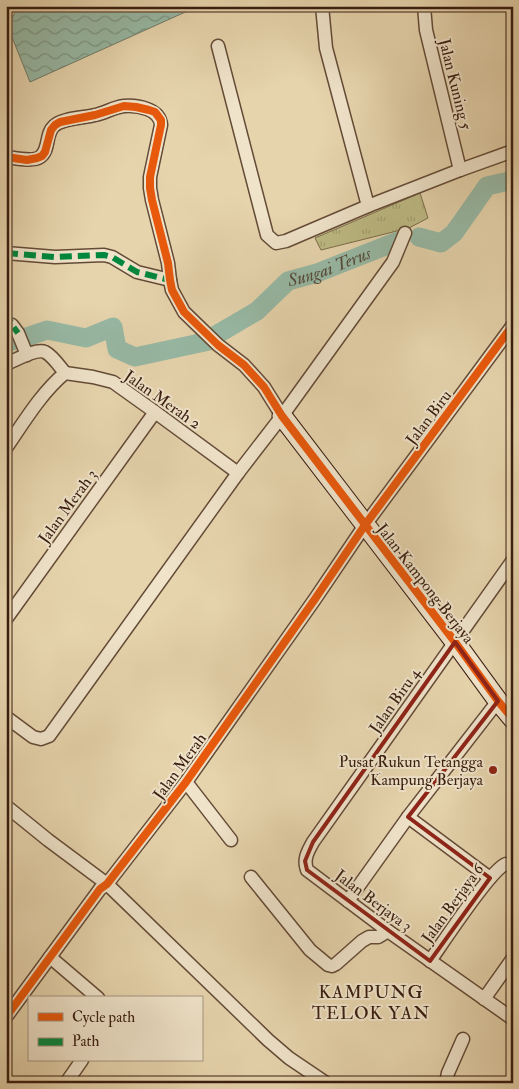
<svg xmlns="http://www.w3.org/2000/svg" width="519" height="1089" viewBox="0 0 519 1089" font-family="'IM FELL Double Pica',serif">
  <defs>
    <pattern id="park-tufts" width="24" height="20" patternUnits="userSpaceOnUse" patternTransform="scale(1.25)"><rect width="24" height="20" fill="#bdba84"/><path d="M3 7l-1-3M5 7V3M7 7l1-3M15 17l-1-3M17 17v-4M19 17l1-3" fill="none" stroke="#a39f71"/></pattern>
    <pattern id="water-waves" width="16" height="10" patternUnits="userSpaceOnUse" patternTransform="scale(1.25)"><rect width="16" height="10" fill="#97b9a5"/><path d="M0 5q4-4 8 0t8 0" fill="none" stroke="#7c9685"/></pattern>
  </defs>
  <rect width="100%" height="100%" fill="#e6d4ad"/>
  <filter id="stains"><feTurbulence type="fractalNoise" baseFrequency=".004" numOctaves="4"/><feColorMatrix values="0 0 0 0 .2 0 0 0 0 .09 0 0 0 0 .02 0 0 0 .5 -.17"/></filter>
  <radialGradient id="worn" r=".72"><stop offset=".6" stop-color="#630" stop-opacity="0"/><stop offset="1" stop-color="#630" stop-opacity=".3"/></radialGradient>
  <polygon fill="url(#park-tufts)" stroke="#7b6c4a" points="420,193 428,218 409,228 321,250 315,238"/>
  <polygon fill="url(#water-waves)" stroke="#717b69" points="18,6 193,6 192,9 30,82 8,27"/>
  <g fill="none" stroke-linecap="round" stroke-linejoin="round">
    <g stroke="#97b9a5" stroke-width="19">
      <polyline points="419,237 441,243 454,233 487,186 513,180"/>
      <path id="s1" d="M 216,335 L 257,311 L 288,281 L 317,273 L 398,241"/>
      <polyline points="6,342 18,340 47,330 86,338 113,327 117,349 135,357 209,341"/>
    </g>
    <defs>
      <g id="street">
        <polyline points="322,6 326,48 368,206"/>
        <polyline points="424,6 426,30 460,170"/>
        <polyline points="218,46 267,235 276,243 286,241 368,206 460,170 513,151"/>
        <path d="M 6,157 C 15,158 33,162 40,157 C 50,150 45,134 54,126 C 62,118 84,118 95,115 C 105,113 114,107 124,106 C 138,105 160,109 161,125 L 150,177 L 150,188 L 152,200 L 168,263 L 170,280 L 172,290 L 184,312 L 218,345 L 244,365 L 264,387 L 282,416"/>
        <polyline points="6,253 55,257 104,255 112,257 137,272 170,280"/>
        <polyline points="12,325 18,333 27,355"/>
        <path d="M 6,364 C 16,360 36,348 45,352 C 53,356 60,367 65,373"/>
        <path d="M 6,448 C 24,422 41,393 65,373 L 93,377 L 113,382 L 155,412 L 238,473"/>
        <path d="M 513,560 L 313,842 C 308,851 303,859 307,870 L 388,931 L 513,1019"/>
        <polyline points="6,619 155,412"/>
        <polyline points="6,717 33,737 41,739 49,736 238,473 282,416 393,262 405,233"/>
        <polyline points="186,782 231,840"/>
        <polyline points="6,806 48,840 107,884 268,1040 289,1058 326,1083"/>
        <polyline points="408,817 490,878"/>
        <polyline points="251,877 310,950 328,965 332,966 336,964 362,941 369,937 378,937 388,931"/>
        <polyline points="348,901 408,817 498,701"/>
        <polyline points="50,957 98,998"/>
        <path d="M 430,961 C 442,944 491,869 506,864 L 513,866"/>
        <polyline points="484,999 513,958"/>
        <polyline points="6,1017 100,889 107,884 186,782 315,599 365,525 513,325"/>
        <polyline points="66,1083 82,1060"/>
        <polyline points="446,1083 448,1073 463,1039"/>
      </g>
      <polyline id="secondary" points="282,416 455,642 498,701 513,719"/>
    </defs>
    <use href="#street" stroke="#644b37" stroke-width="15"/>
    <use href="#secondary" stroke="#391d10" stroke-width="21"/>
    <use href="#street" stroke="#efe3ca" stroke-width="12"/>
    <use href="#secondary" stroke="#efe3ca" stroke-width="19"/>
    <g stroke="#00873e" stroke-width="6" stroke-dasharray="12 6" stroke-linecap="butt">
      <polyline points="6,253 55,257 104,255 112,257 137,272 170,280 169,276"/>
      <polyline points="6,311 12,325 18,333"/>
    </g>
    <defs>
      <g id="cycleway">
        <polyline points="6,157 27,160 37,158 42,156 45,152 51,130 55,125 60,122 95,115 124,106 136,107 149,110 155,112 161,120 161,125 150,177 150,188 152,200 168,263 170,280 172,290 184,312 218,345 244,365 264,387 282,416 455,642 498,701 513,719"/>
        <polyline points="6,1017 100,889 107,884 186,782 315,599 365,525 513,325"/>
      </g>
    </defs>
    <use href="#cycleway" stroke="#efe3ca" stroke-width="11"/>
    <use href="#cycleway" stroke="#e8590c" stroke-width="8"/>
  </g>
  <path fill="none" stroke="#8f2418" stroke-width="4" stroke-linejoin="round" d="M 455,642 L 498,701 L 408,817 L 490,878 L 430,961 L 307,870 L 305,861 L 313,842 Z"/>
  <circle fill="#8f2418" stroke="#efe3ca" stroke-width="2" cx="493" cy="770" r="5"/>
  <g text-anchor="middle" stroke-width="4" stroke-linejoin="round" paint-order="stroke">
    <g font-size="16" fill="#391d10" stroke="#efe3ca">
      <text transform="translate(456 84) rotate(76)" y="6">Jalan Kuning 5</text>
      <text transform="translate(163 399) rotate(35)" y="6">Jalan Merah 2</text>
      <text transform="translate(428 417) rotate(-53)" y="6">Jalan Biru</text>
      <text transform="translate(67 506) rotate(-54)" y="6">Jalan Merah 3</text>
      <text transform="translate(426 583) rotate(52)" y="6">Jalan Kampong Berjaya</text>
      <text transform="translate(394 700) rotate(-55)" y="6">Jalan Biru 4</text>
      <text transform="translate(179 766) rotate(-54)" y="6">Jalan Merah</text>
      <text transform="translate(374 900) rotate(37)" y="6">Jalan Berjaya 3</text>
      <text transform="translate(452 903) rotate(-54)" y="6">Jalan Berjaya 6</text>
    </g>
    <g font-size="16" fill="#391d10" stroke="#efe3ca" text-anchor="end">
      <text x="483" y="767">Pusat Rukun Tetangga<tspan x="483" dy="18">Kampung Berjaya</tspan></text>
    </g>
    <g font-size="18" font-style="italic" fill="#554c3d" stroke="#efe3ca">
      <text dy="6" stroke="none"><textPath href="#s1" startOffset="134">Sungai Terus</textPath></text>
    </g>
    <g font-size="18" letter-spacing="1" fill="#391d10" stroke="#efe3ca">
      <text x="371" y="998">KAMPUNG<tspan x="371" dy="21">TELOK YAN</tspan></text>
    </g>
  </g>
  <rect width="519" height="1089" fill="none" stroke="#e6d4ad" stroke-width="25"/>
  <rect x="8" y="8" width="504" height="1074" fill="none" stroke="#391d10" stroke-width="2.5"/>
  <rect x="12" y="12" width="494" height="1064" fill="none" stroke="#391d10"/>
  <rect x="28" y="996" width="175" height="65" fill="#efe3ca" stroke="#a69480"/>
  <rect x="38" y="1013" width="25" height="8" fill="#e8590c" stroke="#a69480"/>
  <text x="72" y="1022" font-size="15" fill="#391d10">Cycle path</text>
  <rect x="38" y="1038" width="25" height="8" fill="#00873e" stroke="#a69480"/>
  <text x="72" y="1046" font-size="15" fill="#391d10">Path</text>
  <rect width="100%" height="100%" filter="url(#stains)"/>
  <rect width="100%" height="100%" fill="url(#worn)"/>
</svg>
